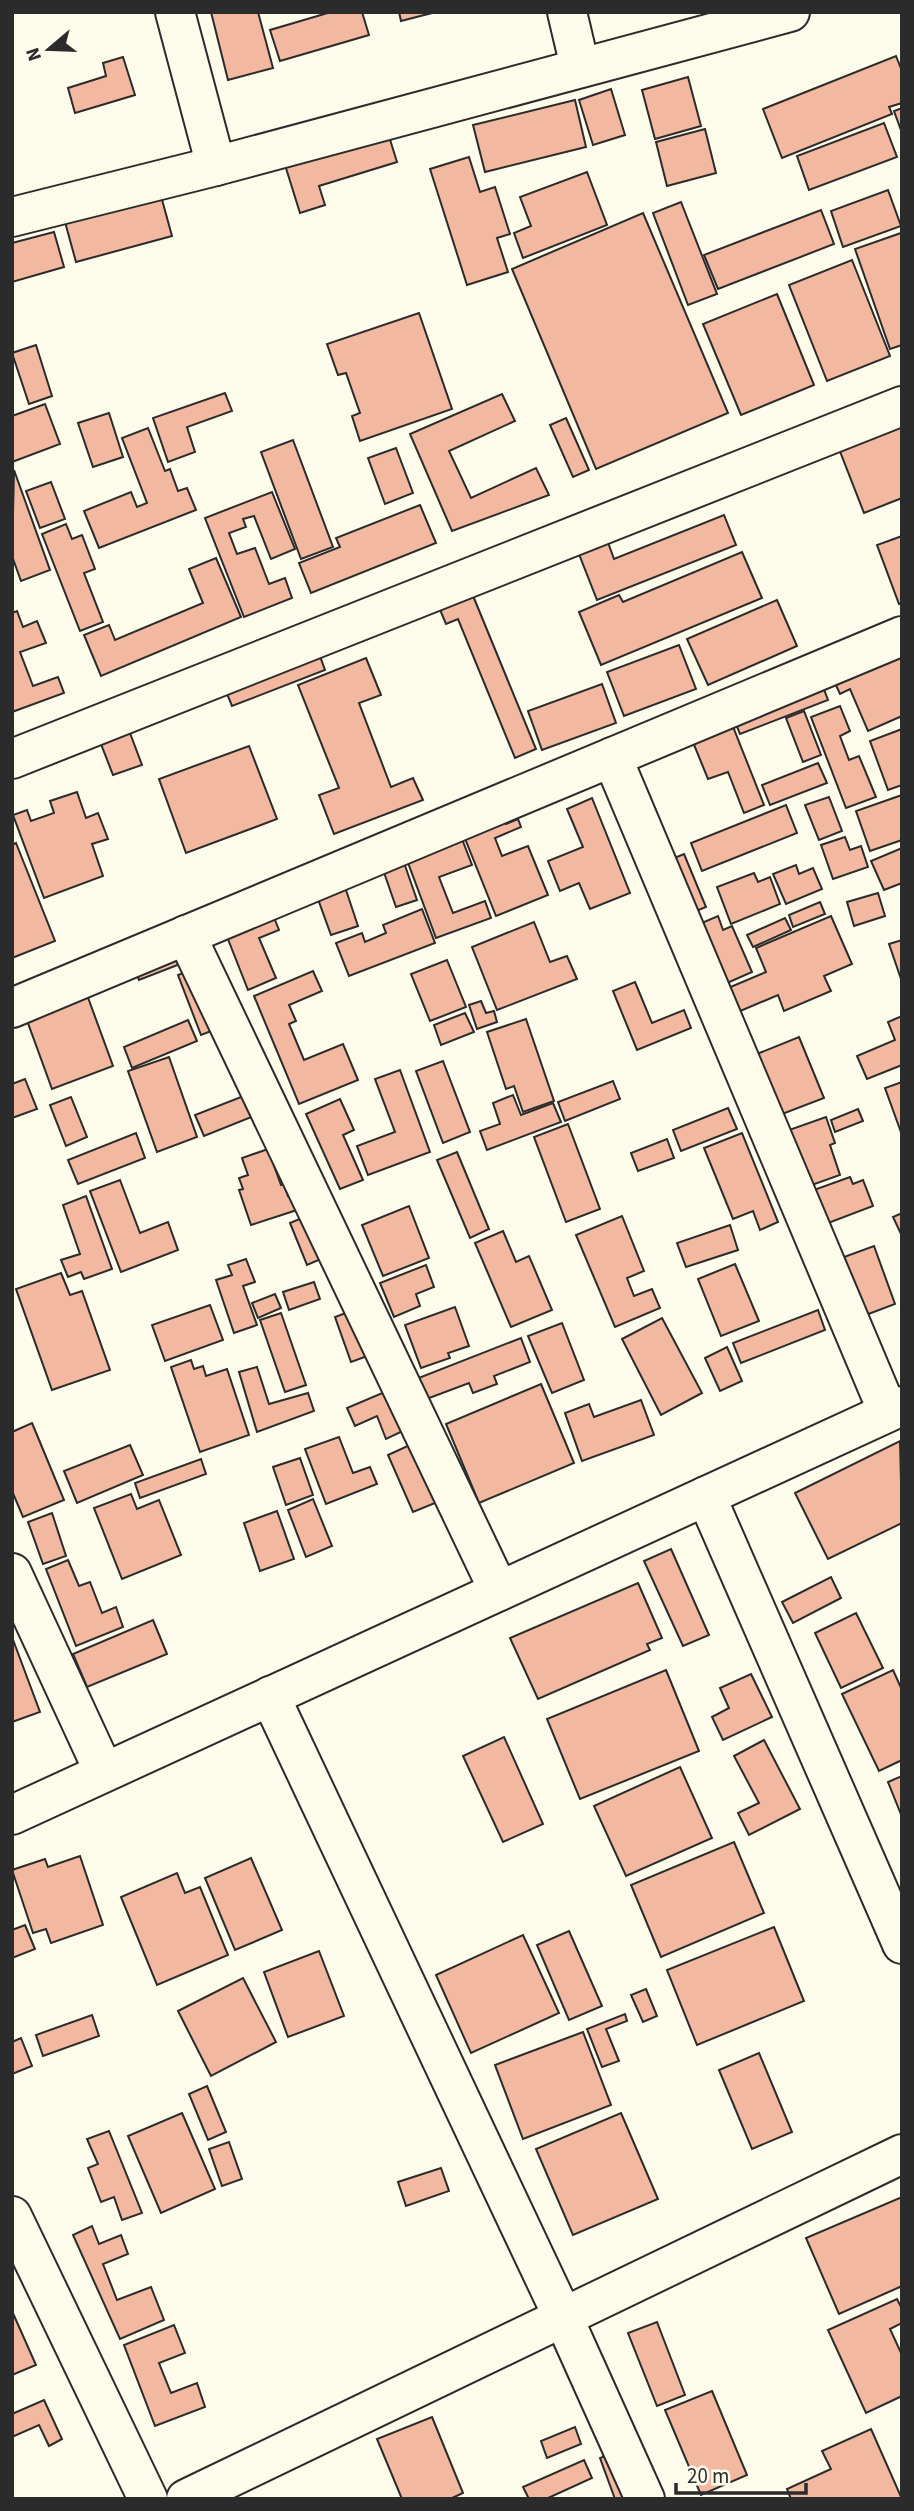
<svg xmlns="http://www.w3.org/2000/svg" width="914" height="2511" viewBox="0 0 914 2511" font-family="'Source Sans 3',sans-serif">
  <rect width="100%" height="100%" fill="#fdfbea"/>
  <g fill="#f2b8a0" stroke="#2b2b2b" stroke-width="2">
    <polygon points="211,12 258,12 273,68 228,80"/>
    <polygon points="331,12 362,12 369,35 280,61 270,30"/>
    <polygon points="399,12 436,12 401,21"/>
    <polygon points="896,56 902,71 902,103 889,107 892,114 782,158 763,109"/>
    <polygon points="123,57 135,95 75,113 68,88 106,76 103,63"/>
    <polygon points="688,77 701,126 655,139 642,90"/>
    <polygon points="611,89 625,135 593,145 579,100"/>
    <polygon points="575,100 586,147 485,172 473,125"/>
    <polygon points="902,108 902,133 894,111"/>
    <polygon points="884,123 897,157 809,190 797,156"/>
    <polygon points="705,129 716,173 667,186 656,142"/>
    <polygon points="388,133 397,162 319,186 325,205 300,213 285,165"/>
    <polygon points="469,157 480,192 495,187 510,234 497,238 508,272 467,285 430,169"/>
    <polygon points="587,172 607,225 523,258 514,233 531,226 520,197"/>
    <polygon points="888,190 901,226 843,247 831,211"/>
    <polygon points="161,196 172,236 76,262 65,222"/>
    <polygon points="681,202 717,294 688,305 653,213"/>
    <polygon points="821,210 834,244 718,289 704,255"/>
    <polygon points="643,213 728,413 596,469 512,269"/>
    <polygon points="54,232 64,267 12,282 12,243"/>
    <polygon points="901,233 902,345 890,349 855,249"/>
    <polygon points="852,260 890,356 827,381 789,285"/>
    <polygon points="777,294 814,385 741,415 703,324"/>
    <polygon points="419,313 452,409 360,441 352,416 360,413 346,373 338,375 327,344"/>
    <polygon points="36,345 52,396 29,404 12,353"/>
    <polygon points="225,393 232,411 187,427 195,452 168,462 153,418"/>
    <polygon points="502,394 515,421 449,451 471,498 536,468 549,495 452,531 410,434"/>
    <polygon points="45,404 60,444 12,462 12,416"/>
    <polygon points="109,413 123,457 93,467 78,423"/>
    <polygon points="566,418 589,470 573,477 550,425"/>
    <polygon points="902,426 902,498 864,513 834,436"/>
    <polygon points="148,428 165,471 170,469 178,491 187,488 196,510 99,548 84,511 131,492 137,507 147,503 122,438"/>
    <polygon points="293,440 333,547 301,559 261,452"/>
    <polygon points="396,448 413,493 385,504 368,458"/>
    <polygon points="14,470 50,570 21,581 12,556"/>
    <polygon points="51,482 65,519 40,528 26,491"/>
    <polygon points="272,492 295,549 271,559 254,516 243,519 246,527 229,533 237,554 255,548 269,584 285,578 292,598 244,617 205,518"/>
    <polygon points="420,505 436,543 311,593 299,563 340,547 336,538"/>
    <polygon points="724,515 736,545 597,600 577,549 606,537 614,559"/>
    <polygon points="66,524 72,539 82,535 95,569 84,573 103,622 80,631 42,534"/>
    <polygon points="902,536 902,603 899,604 877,545"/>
    <polygon points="742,552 762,598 601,665 579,612 619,595 623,602"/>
    <polygon points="216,558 241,617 101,676 84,635 109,625 115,640 203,603 189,569"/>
    <polygon points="469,586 536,749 515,758 458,619 446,624 436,600"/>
    <polygon points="777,600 797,646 708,685 687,639"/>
    <polygon points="17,611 23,627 37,621 46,643 20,652 33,686 58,677 64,693 12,712 12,613"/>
    <polygon points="679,645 696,689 624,716 607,672"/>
    <polygon points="317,648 325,670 232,706 223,684"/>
    <polygon points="902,652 902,716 868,731 850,689 840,694 834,681"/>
    <polygon points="366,658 381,695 359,703 391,787 413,778 423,800 334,834 319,795 339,788 298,685"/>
    <polygon points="820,679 828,700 740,734 732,714"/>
    <polygon points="602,684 616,723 542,750 528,711"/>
    <polygon points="840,706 850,731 840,736 849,760 859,756 876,797 846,808 811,717"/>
    <polygon points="804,711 821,755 803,762 786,718"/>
    <polygon points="728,714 764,805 744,813 728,772 708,779 688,730"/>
    <polygon points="902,729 902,785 888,790 870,741"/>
    <polygon points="130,733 142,765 113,775 101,744"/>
    <polygon points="249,746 277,819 186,853 159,779"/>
    <polygon points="818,763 827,783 770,805 762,785"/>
    <polygon points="77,792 86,818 98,813 108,839 92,844 103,876 44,898 13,815 27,810 31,821 54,813 50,801"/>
    <polygon points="902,795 902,840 870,851 856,811"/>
    <polygon points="829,797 842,831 819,840 805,805"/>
    <polygon points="592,798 630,893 590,909 579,883 560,891 548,861 583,847 567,809"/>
    <polygon points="786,805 797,833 702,871 691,843"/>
    <polygon points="502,815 506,824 518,819 521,827 495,838 502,856 528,846 548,895 496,916 462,831"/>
    <polygon points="845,837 850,850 861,846 868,867 833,879 821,845"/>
    <polygon points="462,839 472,865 439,877 453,913 485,901 491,918 436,938 407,860"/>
    <polygon points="16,843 55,941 12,958 12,845"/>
    <polygon points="902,848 902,883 884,890 871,861"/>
    <polygon points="401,854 417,900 396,907 380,861"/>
    <polygon points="684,854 706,907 684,916 662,863"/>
    <polygon points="796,865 799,874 813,868 822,889 786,904 773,874"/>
    <polygon points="754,873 758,882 770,877 780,904 731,924 717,887"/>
    <polygon points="342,878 358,926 331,935 314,888"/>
    <polygon points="878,893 885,916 854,926 847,902"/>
    <polygon points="820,902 825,914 793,927 789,915"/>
    <polygon points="422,909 435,943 349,976 336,943 362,933 365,942 386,933 383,925"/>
    <polygon points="271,910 279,930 259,938 276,978 248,990 224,929"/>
    <polygon points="718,916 723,930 732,926 752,972 716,988 690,928"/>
    <polygon points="831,916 852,964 824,976 831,991 784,1011 778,995 731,1015 721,991 766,972 756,948"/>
    <polygon points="785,918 791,930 753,947 747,935"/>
    <polygon points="534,922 550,962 567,956 577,979 497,1010 472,947"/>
    <polygon points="902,940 902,979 901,979 889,944"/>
    <polygon points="181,943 188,961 139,980 132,963"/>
    <polygon points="447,960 466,1007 430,1021 411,974"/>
    <polygon points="196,968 219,1028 201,1035 178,975"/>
    <polygon points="313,971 322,991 289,1005 296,1021 289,1024 304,1060 343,1044 358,1080 299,1104 254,996"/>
    <polygon points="635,982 652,1023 684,1010 691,1028 637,1050 613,991"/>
    <polygon points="86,992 113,1066 52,1089 25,1015"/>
    <polygon points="481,1001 486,1013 494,1011 497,1022 477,1029 469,1005"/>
    <polygon points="465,1013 474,1032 441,1045 434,1025"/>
    <polygon points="902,1016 902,1065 867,1079 857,1056 895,1040 888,1022"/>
    <polygon points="526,1019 554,1101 523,1112 514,1086 506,1089 487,1032"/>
    <polygon points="188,1020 197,1041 132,1068 124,1047"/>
    <polygon points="799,1037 824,1098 777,1116 752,1056"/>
    <polygon points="169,1057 197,1137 157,1152 128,1071"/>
    <polygon points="443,1061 470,1132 443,1143 416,1071"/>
    <polygon points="400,1070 430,1152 368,1175 357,1146 395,1132 375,1079"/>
    <polygon points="25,1079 37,1109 12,1118 12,1084"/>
    <polygon points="613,1081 620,1099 565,1121 558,1102"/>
    <polygon points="902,1082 902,1135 885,1088"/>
    <polygon points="246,1095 254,1116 204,1136 195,1115"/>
    <polygon points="513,1095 521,1115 553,1103 561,1122 487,1150 480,1131 500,1124 493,1103"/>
    <polygon points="71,1097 87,1137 66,1146 50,1105"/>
    <polygon points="340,1099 354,1130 343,1135 363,1180 340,1189 306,1114"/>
    <polygon points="728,1108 737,1129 681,1151 673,1130"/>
    <polygon points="858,1109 863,1121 835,1132 831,1120"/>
    <polygon points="826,1117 835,1143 830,1145 840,1175 809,1186 789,1130"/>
    <polygon points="568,1124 600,1209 566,1222 534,1137"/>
    <polygon points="136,1133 145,1158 78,1184 68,1160"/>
    <polygon points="742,1133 778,1222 760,1230 753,1211 733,1219 704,1148"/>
    <polygon points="667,1139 674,1158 638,1171 631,1153"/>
    <polygon points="268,1149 281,1185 284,1184 288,1196 295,1194 300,1209 251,1225 239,1190 243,1189 239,1178 248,1175 242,1158"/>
    <polygon points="457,1152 489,1229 470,1238 437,1160"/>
    <polygon points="850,1177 853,1184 863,1180 873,1206 823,1225 811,1191"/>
    <polygon points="120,1180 140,1233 168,1222 178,1250 121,1272 90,1191"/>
    <polygon points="86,1196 112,1269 84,1279 81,1272 68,1277 61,1260 80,1254 63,1205"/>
    <polygon points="409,1206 429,1258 383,1276 362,1225"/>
    <polygon points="902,1213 902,1236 893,1217"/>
    <polygon points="622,1216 644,1271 627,1278 634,1296 652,1289 660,1308 615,1327 576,1235"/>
    <polygon points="304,1217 321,1259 307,1265 290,1223"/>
    <polygon points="730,1225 738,1250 686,1267 677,1243"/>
    <polygon points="503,1231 516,1262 529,1256 552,1310 511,1327 475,1243"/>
    <polygon points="874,1246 895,1304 866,1315 844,1257"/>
    <polygon points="246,1259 255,1282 243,1286 257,1325 234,1333 216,1280 232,1275 228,1265"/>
    <polygon points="735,1264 759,1321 721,1336 698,1279"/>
    <polygon points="426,1265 434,1287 416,1294 420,1306 394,1317 380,1283"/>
    <polygon points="61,1273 70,1295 82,1291 110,1370 52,1390 16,1289"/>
    <polygon points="314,1282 320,1299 289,1310 283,1292"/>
    <polygon points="275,1294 281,1308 258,1318 252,1303"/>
    <polygon points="210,1305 223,1340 165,1361 152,1325"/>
    <polygon points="455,1307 469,1346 448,1353 450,1358 421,1368 405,1325"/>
    <polygon points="356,1309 373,1354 351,1362 335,1317"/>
    <polygon points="818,1310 825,1330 741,1363 733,1343"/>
    <polygon points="281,1313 306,1385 285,1392 260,1320"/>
    <polygon points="662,1318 702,1393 661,1415 622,1339"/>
    <polygon points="562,1323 584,1380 552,1393 528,1336"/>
    <polygon points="521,1338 530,1362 494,1376 497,1384 473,1393 469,1383 424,1400 416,1379"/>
    <polygon points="727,1347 742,1381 720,1391 705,1358"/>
    <polygon points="191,1360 194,1369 203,1366 206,1376 227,1369 249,1435 200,1452 171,1367"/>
    <polygon points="257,1367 269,1404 308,1393 314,1411 257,1432 239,1372"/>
    <polygon points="541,1384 574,1463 479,1503 446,1424"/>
    <polygon points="387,1391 405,1430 386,1439 377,1416 355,1426 347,1408"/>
    <polygon points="641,1400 654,1435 582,1461 565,1413 589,1404 594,1417"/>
    <polygon points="32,1423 64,1500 23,1517 12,1491 12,1432"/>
    <polygon points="339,1437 353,1473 370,1467 377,1484 326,1504 305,1449"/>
    <polygon points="900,1441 902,1523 828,1559 795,1493"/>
    <polygon points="414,1443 440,1501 413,1512 388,1455"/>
    <polygon points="130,1445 143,1475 77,1503 64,1471"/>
    <polygon points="300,1458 313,1495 286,1505 273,1467"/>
    <polygon points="201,1459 206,1474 140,1498 135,1483"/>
    <polygon points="131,1494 137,1509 159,1500 181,1555 122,1579 94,1508"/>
    <polygon points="313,1499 332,1546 306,1557 288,1510"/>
    <polygon points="277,1511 294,1559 260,1571 244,1523"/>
    <polygon points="52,1513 66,1556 43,1564 28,1522"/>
    <polygon points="671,1549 709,1635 683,1646 644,1561"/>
    <polygon points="68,1560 79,1586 90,1582 102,1613 116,1607 123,1627 76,1646 46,1569"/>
    <polygon points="831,1577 841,1598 793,1623 782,1602"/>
    <polygon points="638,1583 662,1638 647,1644 650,1650 538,1699 510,1638"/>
    <polygon points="856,1613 883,1668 841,1688 815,1633"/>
    <polygon points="153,1620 167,1654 87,1687 73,1654"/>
    <polygon points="12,1637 40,1712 12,1722"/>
    <polygon points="666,1670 699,1751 580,1799 547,1719"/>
    <polygon points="893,1670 902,1690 902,1760 879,1771 842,1694"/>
    <polygon points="751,1674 772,1717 723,1740 712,1717 729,1708 720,1688"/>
    <polygon points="504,1737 543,1824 503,1842 463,1756"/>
    <polygon points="764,1740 800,1809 749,1835 738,1813 759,1803 734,1756"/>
    <polygon points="680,1767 712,1838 626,1876 594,1806"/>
    <polygon points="902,1776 902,1817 888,1782"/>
    <polygon points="734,1842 764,1913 661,1957 631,1885"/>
    <polygon points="80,1856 103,1925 51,1943 46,1929 33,1933 12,1870 45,1859 48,1867"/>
    <polygon points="251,1858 282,1930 235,1950 205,1878"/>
    <polygon points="177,1873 185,1893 200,1887 228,1955 157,1985 121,1897"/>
    <polygon points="25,1925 35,1949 12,1958 12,1930"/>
    <polygon points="774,1927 804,2001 697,2045 667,1970"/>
    <polygon points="569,1931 602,2006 569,2020 537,1945"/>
    <polygon points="523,1935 559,2013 471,2053 436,1975"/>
    <polygon points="319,1951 344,2016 288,2037 264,1972"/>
    <polygon points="243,1978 276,2042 211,2076 178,2011"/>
    <polygon points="646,1989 657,2016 643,2022 631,1995"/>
    <polygon points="625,2014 627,2021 606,2029 619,2061 602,2067 587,2029"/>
    <polygon points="92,2015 99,2036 43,2056 36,2035"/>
    <polygon points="583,2032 611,2105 523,2139 495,2065"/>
    <polygon points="21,2038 32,2066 12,2074 12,2042"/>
    <polygon points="759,2053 792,2132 752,2149 719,2070"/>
    <polygon points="207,2086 226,2132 208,2140 189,2094"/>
    <polygon points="182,2113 215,2189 161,2213 128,2136"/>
    <polygon points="621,2113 658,2199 573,2235 536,2149"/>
    <polygon points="109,2131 142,2213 122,2220 114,2197 101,2202 88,2168 98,2164 87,2139"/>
    <polygon points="229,2142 242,2179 222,2186 209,2149"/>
    <polygon points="441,2168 449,2191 406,2206 398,2182"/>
    <polygon points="902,2197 902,2286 839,2314 806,2238"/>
    <polygon points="92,2226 99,2244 121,2235 128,2254 103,2264 117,2300 151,2287 164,2320 120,2339 73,2235"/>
    <polygon points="897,2299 902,2309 902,2323 890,2329 902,2355 902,2396 866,2413 828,2330"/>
    <polygon points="12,2311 36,2365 12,2375"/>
    <polygon points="657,2322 685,2395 657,2406 628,2333"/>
    <polygon points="174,2325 185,2353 159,2363 171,2393 197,2383 205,2407 155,2426 124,2345"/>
    <polygon points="712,2391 747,2475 701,2495 665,2410"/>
    <polygon points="44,2400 62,2439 49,2446 39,2425 12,2437 12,2414"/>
    <polygon points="432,2417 463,2493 450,2499 402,2499 377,2439"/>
    <polygon points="575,2427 581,2444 547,2458 541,2441"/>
    <polygon points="871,2429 902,2499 791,2499 787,2489 831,2469 822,2451"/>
    <polygon points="615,2452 633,2499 615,2499 600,2458"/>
    <polygon points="584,2460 592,2478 546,2499 529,2499 523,2487"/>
  </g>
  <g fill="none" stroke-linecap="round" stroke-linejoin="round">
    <defs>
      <g id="street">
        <polyline points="175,12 216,166"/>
        <polyline points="567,12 580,67"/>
        <polyline points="12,217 216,166 790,12"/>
        <polyline points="612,757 888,1412"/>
        <polyline points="12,759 902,406"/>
        <polyline points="186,935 499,1591"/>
        <polyline points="12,1008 902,636"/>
        <polyline points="706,1496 902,1944"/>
        <polyline points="12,1573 104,1772"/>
        <polyline points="270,1696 563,2317 645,2499"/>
        <polyline points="12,1815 902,1406"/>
        <polyline points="12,2216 148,2499"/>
        <polyline points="186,2499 902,2154"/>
      </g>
    </defs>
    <use href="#street" stroke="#2b2b2b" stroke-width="42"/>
    <use href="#street" stroke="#fdfbea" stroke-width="38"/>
  </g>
  <rect width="914" height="2511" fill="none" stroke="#2b2b2b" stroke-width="28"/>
  <g transform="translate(49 49) rotate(251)" stroke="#fdfbea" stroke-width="5" paint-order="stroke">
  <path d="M0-5L12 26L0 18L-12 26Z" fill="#2b2b2b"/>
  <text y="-10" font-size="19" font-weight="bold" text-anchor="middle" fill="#2b2b2b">N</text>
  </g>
  <path d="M676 2483v10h130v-10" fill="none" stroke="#2b2b2b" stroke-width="3.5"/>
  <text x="687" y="2483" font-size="21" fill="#2b2b2b" stroke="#fdfbea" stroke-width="5" paint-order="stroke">20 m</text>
</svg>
